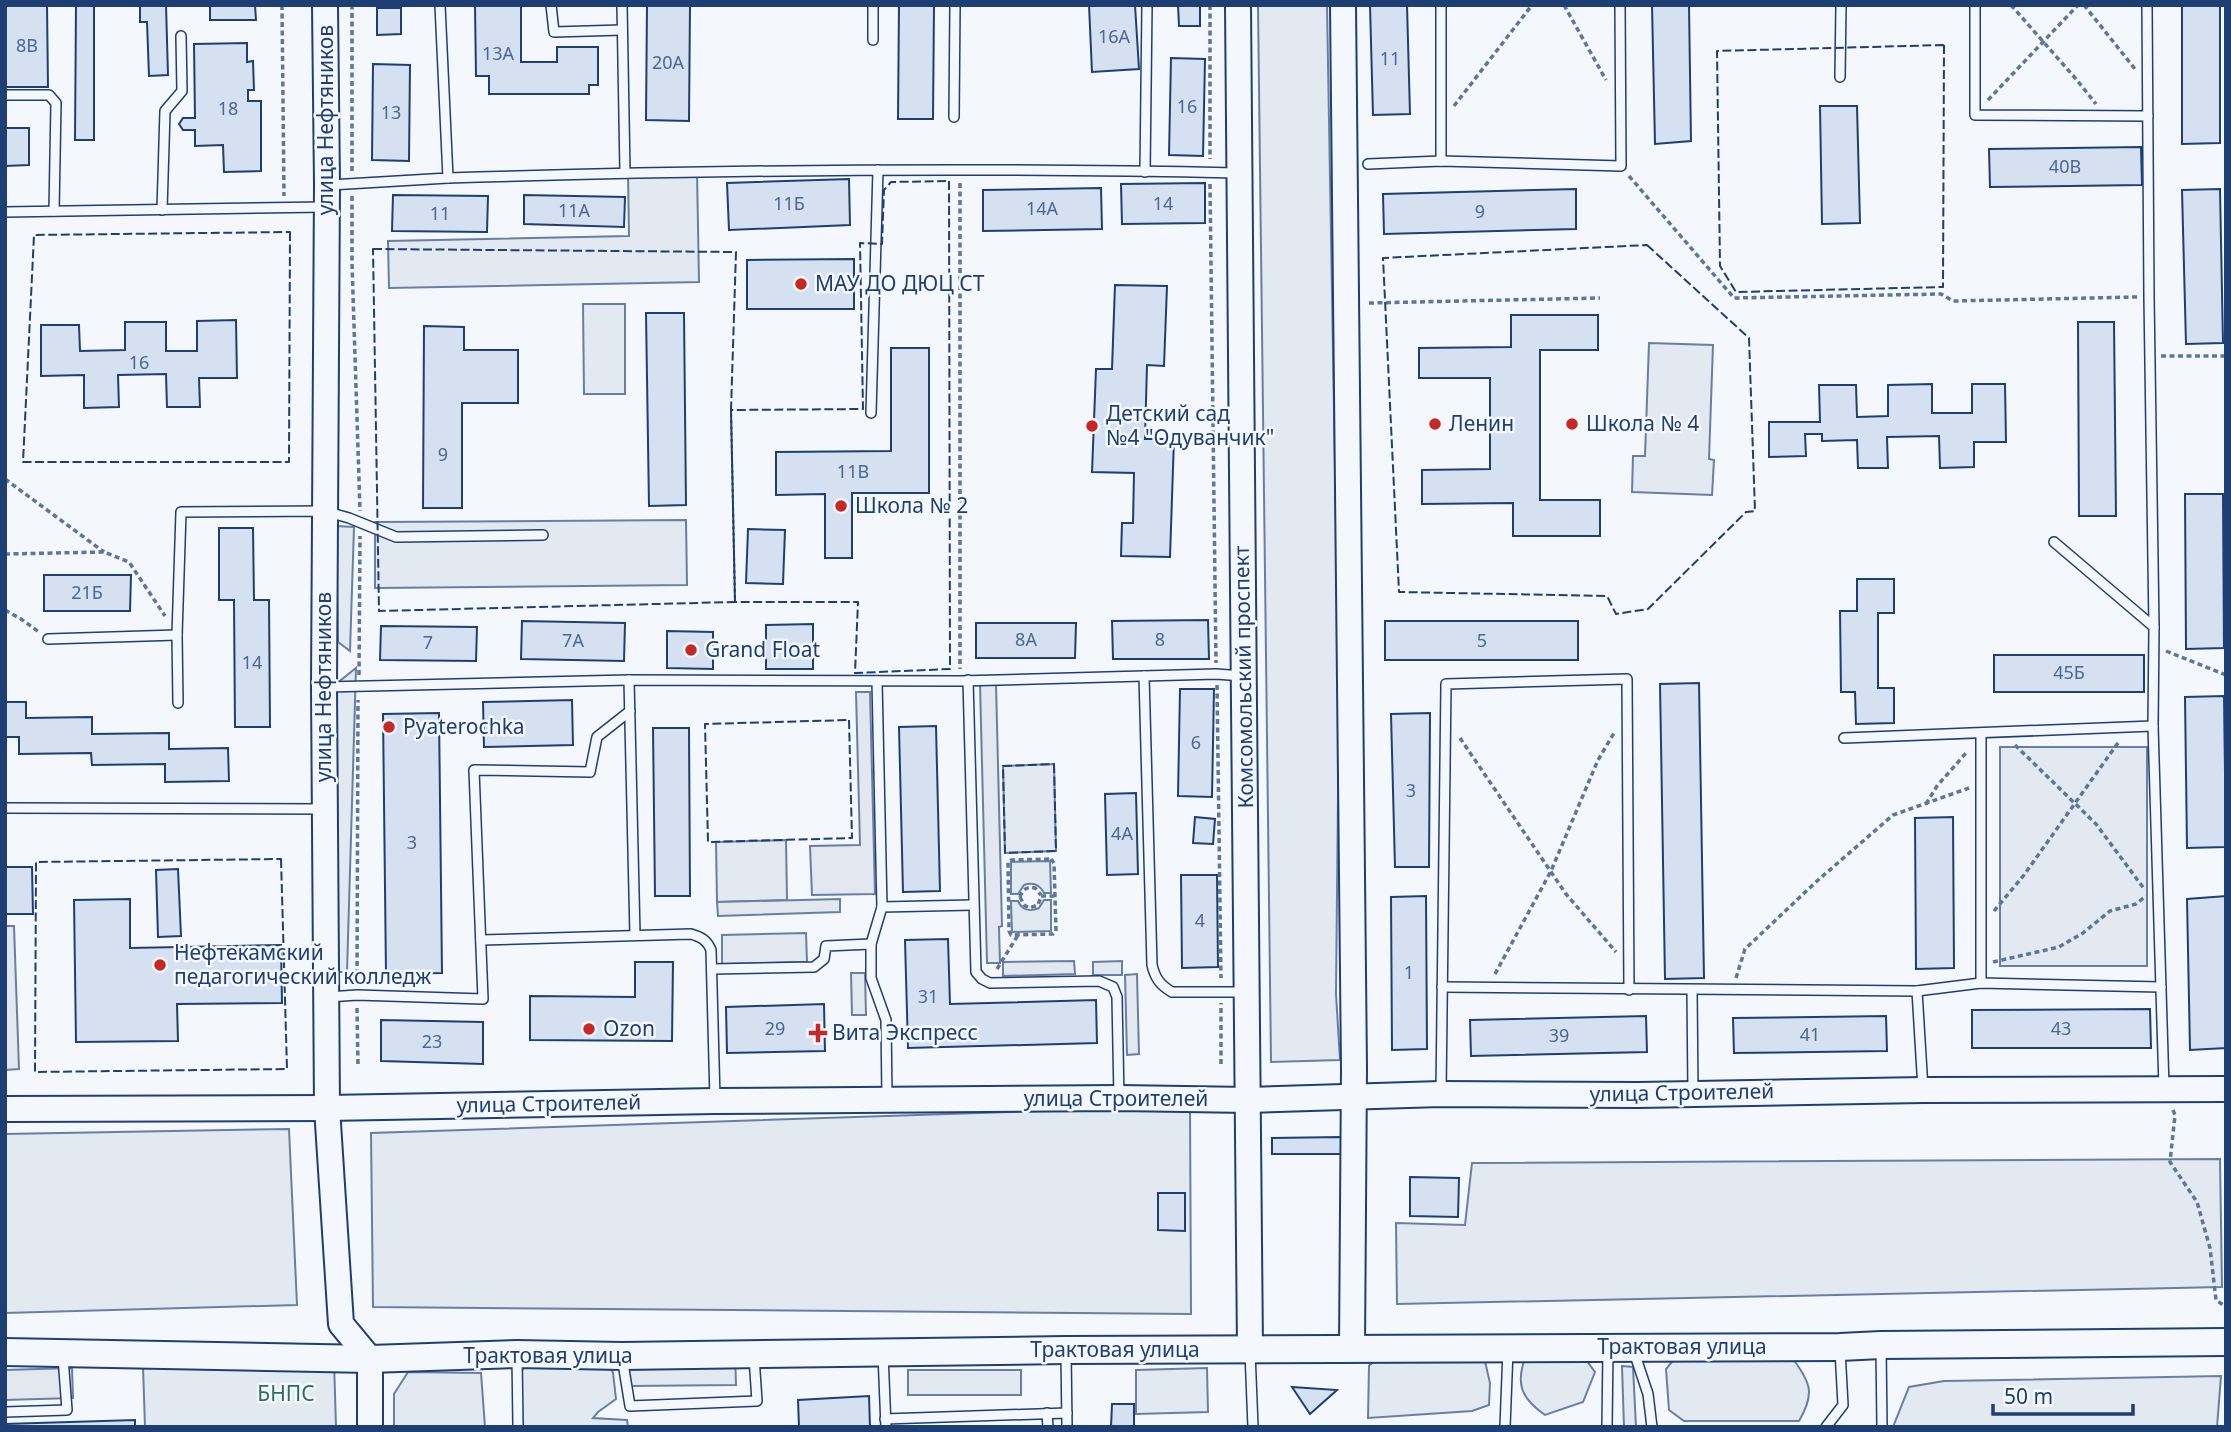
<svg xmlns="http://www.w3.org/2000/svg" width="2231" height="1432" viewBox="0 0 2231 1432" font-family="'Noto Sans',sans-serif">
  <rect width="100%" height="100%" fill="#f4f7fb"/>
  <g fill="#e3e9f0" stroke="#687fa3" stroke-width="2">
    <polygon points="1258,5 1327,5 1339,698 1336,994 1340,1060 1271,1062"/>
    <polygon points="697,171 699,282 389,288 388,241 629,236 628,173"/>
    <polygon points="583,304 625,304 625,394 584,394"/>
    <polygon points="1649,343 1713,345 1709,459 1714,460 1712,495 1632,492 1633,456 1645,456"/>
    <polygon points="686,520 687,585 375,588 375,522"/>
    <polygon points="336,526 354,527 350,651 338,642"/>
    <polygon points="356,668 347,972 331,972 331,688"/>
    <rect x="2000" y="747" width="147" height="219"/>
    <polygon points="1054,764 1056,851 1005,853 1003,766"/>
    <polygon points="786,840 787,900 717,902 716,842"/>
    <path d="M 1050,861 L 1051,893 L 1044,893 C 1040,885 1033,882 1024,885 L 1018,894 L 1011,894 L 1011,862 Z"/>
    <path d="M 1044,900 L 1051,900 L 1051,931 L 1012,932 L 1011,901 L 1018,901 C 1022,910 1030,912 1039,908 Z"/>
    <polygon points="1190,1106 1191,1314 373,1307 371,1133"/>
    <polygon points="289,1129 297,1305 5,1313 5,1134"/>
    <polygon points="2220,1159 2222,1287 1397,1304 1396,1223 1465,1225 1472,1163"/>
    <polygon points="603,1349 613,1373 616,1399 598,1412 593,1418 627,1420 628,1427 523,1427 520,1374 534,1350"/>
    <polygon points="735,1351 736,1385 630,1386 628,1353"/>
    <path d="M 1526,1355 L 1583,1356 L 1595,1372 L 1583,1402 L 1545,1415 C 1521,1398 1515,1384 1526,1355 Z"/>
    <polygon points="1378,1357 1484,1357 1490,1383 1489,1405 1472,1411 1368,1418 1369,1366"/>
    <path d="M 1675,1358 L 1793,1359 C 1811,1383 1815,1394 1799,1421 L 1684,1421 L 1669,1410 L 1666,1369 Z"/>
    <polygon points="334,1361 336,1427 145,1427 143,1367"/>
    <polygon points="1622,1366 1633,1367 1636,1427 1624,1427"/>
    <polygon points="1207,1368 1208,1412 1136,1414 1136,1370"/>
    <rect x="908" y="1370" width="113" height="25"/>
    <polygon points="408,1372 481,1373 485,1427 394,1427 394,1394"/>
    <polygon points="2221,1376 2217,1427 1893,1427 1909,1387 1944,1381"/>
  </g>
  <g fill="#e3e8f0" stroke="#687fa3" stroke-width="2">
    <polygon points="980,684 996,684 1002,926 999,927 1000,963 987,963"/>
    <polygon points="856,692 870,692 875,894 812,895 810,846 860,845"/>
    <polygon points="840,899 840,912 718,916 717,902"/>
    <polygon points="5,926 14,926 19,1069 5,1070"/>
    <polygon points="806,933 807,962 722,964 722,935"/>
    <polygon points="1074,961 1075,974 1003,976 1003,962"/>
    <polygon points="1122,961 1122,975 1093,975 1093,962"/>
    <polygon points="851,973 865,973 866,1015 852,1015"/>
    <polygon points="1137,974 1139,1054 1127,1055 1125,975"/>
    <polygon points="72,1368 73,1398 5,1400 5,1370"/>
  </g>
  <g fill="#d5e0f0" stroke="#1d3f73" stroke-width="2">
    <polygon points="6,5 47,5 48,87 6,87"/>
    <polygon points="76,5 94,5 94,140 75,140"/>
    <polygon points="140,5 166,5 168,75 149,76 147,22 140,22"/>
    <polygon points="210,5 255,5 256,20 210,20"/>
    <polygon points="475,5 521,5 521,62 557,62 557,47 598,47 598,85 589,85 589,94 489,94 489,76 476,76"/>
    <polygon points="647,5 690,5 689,121 646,120"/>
    <polygon points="899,5 934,5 933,119 898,119"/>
    <polygon points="1089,5 1135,5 1139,69 1092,72"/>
    <polygon points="1178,5 1200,5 1200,26 1179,26"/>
    <polygon points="1370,5 1407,5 1410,114 1373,115"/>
    <polygon points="1652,5 1689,5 1691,141 1655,144"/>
    <polygon points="2182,5 2220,5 2220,143 2182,144"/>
    <polygon points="377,8 401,8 401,34 377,35"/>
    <polygon points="247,43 247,62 253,61 254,90 248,90 248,101 261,101 261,171 224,172 223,145 195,146 195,130 183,130 179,124 183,118 195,118 194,44"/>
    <polygon points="1171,58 1205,59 1203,156 1169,155"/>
    <polygon points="373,64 410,65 409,161 372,160"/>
    <polygon points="1820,106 1857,106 1860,223 1822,224"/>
    <polygon points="5,128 29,128 29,165 5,166"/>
    <polygon points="2141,147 2142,185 1990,187 1989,149"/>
    <polygon points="849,179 850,225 729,230 727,183"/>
    <polygon points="1205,183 1205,223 1122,224 1121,184"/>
    <polygon points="1101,188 1102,229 983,231 983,190"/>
    <polygon points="1576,189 1576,229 1384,234 1383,194"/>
    <polygon points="2220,189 2223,343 2186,344 2182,190"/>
    <polygon points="393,195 488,196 487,232 392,231"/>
    <polygon points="524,195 625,197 624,227 524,224"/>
    <polygon points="854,259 854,309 747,309 747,260"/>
    <polygon points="1115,285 1167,286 1164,366 1147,365 1145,439 1174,439 1170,557 1121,556 1122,523 1133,523 1134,473 1092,472 1096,369 1112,369"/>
    <polygon points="646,313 684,313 686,505 649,506"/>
    <polygon points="1511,315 1598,315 1598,350 1540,350 1540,500 1600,500 1600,536 1513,536 1513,503 1422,504 1422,470 1490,469 1490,378 1419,378 1419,348 1511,347"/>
    <polygon points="236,320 237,378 199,378 200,407 167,407 166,374 118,375 119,407 84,408 84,375 41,376 41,325 79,325 80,351 125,350 125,322 166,322 166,351 197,351 197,321"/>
    <polygon points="2078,322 2114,322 2116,516 2079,516"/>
    <polygon points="424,326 464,327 464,350 518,350 518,403 462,403 462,508 423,508"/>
    <polygon points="891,348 929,348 929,493 852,493 852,558 825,558 825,494 776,495 776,452 891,451"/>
    <polygon points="1932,384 1932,413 1972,413 1972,384 2005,384 2006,442 1974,442 1974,467 1940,468 1939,436 1887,437 1888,468 1858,468 1857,440 1822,441 1822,434 1805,434 1806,456 1769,457 1769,422 1820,422 1819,385 1856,385 1857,417 1888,416 1888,385"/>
    <polygon points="2185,494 2223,494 2224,648 2186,649"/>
    <polygon points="219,528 253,528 254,600 269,600 270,727 235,727 234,600 219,600"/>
    <polygon points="748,529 785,530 783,584 746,583"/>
    <polygon points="44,575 131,575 130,611 44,611"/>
    <polygon points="1857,579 1894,579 1894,613 1878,613 1878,688 1894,688 1894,723 1856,724 1855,692 1841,692 1840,611 1857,611"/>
    <polygon points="1208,620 1209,659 1113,659 1112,621"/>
    <polygon points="522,621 625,623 624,661 521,659"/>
    <rect x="1385" y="621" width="193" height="39"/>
    <polygon points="976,623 1076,623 1075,658 976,658"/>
    <polygon points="813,624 813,669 766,669 766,625"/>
    <polygon points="381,626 477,627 476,661 380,660"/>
    <polygon points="667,631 713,632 713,669 667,668"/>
    <rect x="1994" y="655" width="150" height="37"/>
    <polygon points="1699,683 1704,978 1665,979 1660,684"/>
    <polygon points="1180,689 1214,689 1212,797 1178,796"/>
    <polygon points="2224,696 2226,847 2187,848 2185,697"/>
    <polygon points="572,700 573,745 484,747 483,702"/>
    <polygon points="5,702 26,702 26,718 92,717 92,734 169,733 169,749 228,748 229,781 165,782 165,764 92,765 91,753 19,754 19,737 5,737"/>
    <polygon points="439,713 442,973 386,974 383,714"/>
    <polygon points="1430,713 1429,867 1395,867 1391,714"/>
    <polygon points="936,726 940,891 903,892 899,727"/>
    <polygon points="653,728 689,728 690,896 655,896"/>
    <polygon points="1136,793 1138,874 1107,875 1105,794"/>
    <polygon points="1195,817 1215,819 1213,844 1193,843"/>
    <polygon points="1953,817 1954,968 1916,969 1915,818"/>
    <polygon points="5,867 32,867 33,914 5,914"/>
    <polygon points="178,869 181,936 158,937 156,870"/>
    <polygon points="1181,875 1217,875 1218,967 1182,968"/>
    <polygon points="1426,896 1427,1049 1392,1050 1391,897"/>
    <polygon points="2226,896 2226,1048 2190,1050 2187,899"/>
    <polygon points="130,899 130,948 281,945 282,1003 177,1004 178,1041 76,1042 74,900"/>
    <polygon points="948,939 950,1004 1096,1000 1097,1043 908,1048 905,940"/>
    <polygon points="635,962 673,962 672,1041 530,1040 530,996 635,997"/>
    <polygon points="824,1004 825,1051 727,1053 726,1007"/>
    <polygon points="2150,1009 2151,1048 1972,1048 1972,1010"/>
    <polygon points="1646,1016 1647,1052 1471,1056 1470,1020"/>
    <polygon points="1886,1016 1887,1051 1734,1053 1733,1018"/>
    <polygon points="381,1020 483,1022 483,1064 381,1061"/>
    <polygon points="1341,1137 1341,1154 1272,1154 1272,1138"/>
    <polygon points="1410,1177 1459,1178 1458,1217 1410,1216"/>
    <polygon points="1158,1193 1185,1193 1185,1231 1158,1230"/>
    <polygon points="1292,1387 1337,1390 1310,1414"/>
    <polygon points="869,1396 870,1427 799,1427 798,1400"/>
    <polygon points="1112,1404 1134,1404 1134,1427 1111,1427"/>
    <polygon points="135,1420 135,1427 5,1427 5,1424"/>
  </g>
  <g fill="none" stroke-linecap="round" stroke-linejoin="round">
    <defs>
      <g id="lane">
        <polyline points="551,5 554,32 622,30"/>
        <polyline points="622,5 625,173"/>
        <polyline points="873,5 873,40"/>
        <polyline points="1975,5 1975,115 2148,116"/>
        <polyline points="2147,5 2149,297 2154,627 2153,726 2164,1088"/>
        <polyline points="1840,77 1841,5"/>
        <polyline points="5,95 49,95 56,103 54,211"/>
        <polyline points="954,117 955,5"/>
        <polyline points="1441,161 1441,5"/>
        <polyline points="1368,164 1441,161 1621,166 1620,5"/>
        <polyline points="1145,172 1147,5"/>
        <path d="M 448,178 C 711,170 974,167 1236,173"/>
        <polyline points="330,185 448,178 440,5"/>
        <polyline points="162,210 165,111 182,91 181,36"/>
        <polyline points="5,212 325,207"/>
        <polyline points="871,413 878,170"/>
        <polyline points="2054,542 2154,627"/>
        <polyline points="48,639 177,635"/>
        <path d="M 1144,676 L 1152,965 C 1155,978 1160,985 1172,992 L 1245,992"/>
        <polyline points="968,680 976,972 982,979 990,983 1099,981 1113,987 1117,997 1119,1098"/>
        <polyline points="877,681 882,907"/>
        <polyline points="325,687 629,680"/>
        <polyline points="178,703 177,635 181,512 324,511 349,518 396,537 543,535"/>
        <polyline points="1844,738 2153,726"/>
        <polyline points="5,808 323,809"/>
        <polyline points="635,935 629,680 961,681 1216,674 1243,676"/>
        <path d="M 481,940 L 691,934 C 701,937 707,940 711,950 L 715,1099"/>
        <polyline points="712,969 814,967 824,959 826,946 871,944"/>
        <polyline points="1981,983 1981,734"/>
        <polyline points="1442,987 1917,991 1981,983 2161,987"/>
        <polyline points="1692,990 1693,1093"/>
        <polyline points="1917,991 1923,1089"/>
        <polyline points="328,997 357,995 483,999 474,770 590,772 597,737 630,711"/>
        <polyline points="1441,1093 1446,684 1627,679 1629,990"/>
        <polyline points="887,1098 886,1020 871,978 871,944 882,907 973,905"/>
        <polyline points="1881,1347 1882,1427"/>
        <polyline points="1066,1352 1067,1427"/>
        <polyline points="1250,1352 1253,1427"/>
        <polyline points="1634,1352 1648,1394 1652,1427"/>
        <polyline points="883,1354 886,1427"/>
        <polyline points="517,1356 518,1427"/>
        <polyline points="622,1357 630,1406 757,1401 754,1357"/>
        <polyline points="5,1412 67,1410 63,1357"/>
        <polyline points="1047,1413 1048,1427"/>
        <polyline points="885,1419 1067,1413"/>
        <polyline points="1505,1427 1508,1350"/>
        <polyline points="1607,1427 1608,1349"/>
        <polyline points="1826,1427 1843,1405 1840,1350"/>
      </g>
      <g id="secondary">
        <polyline points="325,5 327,185 324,687 327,1108 341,1324 370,1359 370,1427"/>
        <path d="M 1238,5 C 1238,453 1249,901 1250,1349"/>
        <polyline points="1343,5 1354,1069 1352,1349"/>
        <polyline points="5,1109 327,1108 715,1101 1119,1098 1249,1100 1441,1094 1638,1095 1923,1090 2226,1089"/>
      </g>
      <polyline id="primary" points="5,1352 370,1359 517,1354 622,1356 1066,1350 1840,1347 1881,1345 2226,1342"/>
    </defs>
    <use href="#lane" stroke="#1d3f73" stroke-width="12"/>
    <use href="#secondary" stroke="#1d3f73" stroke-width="28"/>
    <use href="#primary" stroke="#1d3f73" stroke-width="30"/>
    <g stroke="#5e769c" stroke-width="3.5" stroke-dasharray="5 3.5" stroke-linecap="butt">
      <polyline points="282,5 284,196"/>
      <polyline points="1210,5 1210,159"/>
      <polyline points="1564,5 1606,80"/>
      <polyline points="2011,5 2076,79 2096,104"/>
      <polyline points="2084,5 2135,69"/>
      <polyline points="1988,100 2078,5"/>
      <polyline points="1454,106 1532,5"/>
      <polyline points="352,171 352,5"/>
      <polyline points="1629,176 1734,298 1941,294 1953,301 2137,297"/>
      <polyline points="960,183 960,669"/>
      <polyline points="1210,184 1216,663"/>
      <polyline points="352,196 352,263 360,511"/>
      <polyline points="1369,303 1600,298"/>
      <polyline points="2161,356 2226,356"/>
      <polyline points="5,479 104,552"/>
      <polyline points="5,554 104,552 129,562 165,616"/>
      <polyline points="5,610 21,619 39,632"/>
      <polyline points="2166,651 2226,675"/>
      <polyline points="359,675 360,536"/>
      <polyline points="1217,685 1221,978"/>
      <polyline points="1460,738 1566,894 1616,952"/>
      <polyline points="2015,745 2096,824 2145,890"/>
      <polyline points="1926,804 1937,786 1967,752"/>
      <polygon points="1051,859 1054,863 1056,931 1053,934 1011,935 1009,931 1008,862 1011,860"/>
      <polyline points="1041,896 1055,896"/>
      <polyline points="1020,897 1024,905 1029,908 1038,905 1041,896"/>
      <path d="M 1020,897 C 1022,889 1028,886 1035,888 L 1041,895"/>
      <polyline points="1994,911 2024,875 2120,740"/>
      <polyline points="1993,962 2059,947 2083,933 2110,911 2136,904 2146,896"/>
      <polyline points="997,969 1018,935"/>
      <polyline points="1495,974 1551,871 1598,760 1614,733"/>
      <polyline points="1736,978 1745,949 1817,881 1893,815 1969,788"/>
      <polyline points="357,983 358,700"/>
      <polyline points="357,1008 358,1066"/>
      <polyline points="1221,1064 1221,1003"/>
      <polyline points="2173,1110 2175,1115 2170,1162 2197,1202 2210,1248 2216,1300 2226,1307"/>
    </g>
    <use href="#lane" stroke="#f4f7fb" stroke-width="9"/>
    <use href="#secondary" stroke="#f4f7fb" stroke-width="24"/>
    <use href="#primary" stroke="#f4f7fb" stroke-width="26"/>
    <g stroke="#1d3f73" stroke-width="2" stroke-dasharray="9 3.5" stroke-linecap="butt">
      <polygon points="1944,45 1943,287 1736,292 1720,266 1717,51"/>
      <polygon points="949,181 950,669 855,673 858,602 735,602 731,410 863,409 860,243 882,244 884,190 891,182"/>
      <polygon points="290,232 289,462 23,462 34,235"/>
      <polygon points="1647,245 1749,338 1755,511 1746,512 1648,609 1616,614 1607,596 1399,592 1383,258"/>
      <polygon points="373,249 736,252 731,410 735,602 379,611"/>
      <polygon points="849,720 852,838 708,842 705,724"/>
      <polygon points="1054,764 1056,851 1005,853 1003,766"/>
      <polygon points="281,859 287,1069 35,1072 36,862"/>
    </g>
  </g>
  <g fill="#c62828" stroke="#f4f7fb" stroke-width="2.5">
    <circle cx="801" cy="284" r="7"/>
    <circle cx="1435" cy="424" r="7"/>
    <circle cx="1572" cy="424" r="7"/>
    <circle cx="1092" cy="426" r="7"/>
    <circle cx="841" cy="506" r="7"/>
    <circle cx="691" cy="650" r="7"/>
    <circle cx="389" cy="727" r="7"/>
    <circle cx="160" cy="965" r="7"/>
    <circle cx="589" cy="1029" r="7"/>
    <path d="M814.5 1022.5h7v7h7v7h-7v7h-7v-7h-7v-7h7z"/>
  </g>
  <g text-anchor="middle" stroke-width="5" stroke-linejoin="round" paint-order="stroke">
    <g font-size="18" fill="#4b6792">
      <text x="1114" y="43">16А</text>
      <text x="27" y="52">8В</text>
      <text x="498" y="60">13А</text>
      <text x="1390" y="65">11</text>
      <text x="668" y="69">20А</text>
      <text x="1187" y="113">16</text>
      <text x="228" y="115">18</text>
      <text x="391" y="119">13</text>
      <text x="2065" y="173">40В</text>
      <text x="789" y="210">11Б</text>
      <text x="1163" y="210">14</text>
      <text x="1042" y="215">14А</text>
      <text x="574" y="217">11А</text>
      <text x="1480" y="218">9</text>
      <text x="440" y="220">11</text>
      <text x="139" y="369">16</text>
      <text x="443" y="461">9</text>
      <text x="853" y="478">11В</text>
      <text x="87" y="599">21Б</text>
      <text x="1026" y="646">8А</text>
      <text x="1160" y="646">8</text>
      <text x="573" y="647">7А</text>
      <text x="1482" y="647">5</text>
      <text x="428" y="649">7</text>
      <text x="252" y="669">14</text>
      <text x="2069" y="679">45Б</text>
      <text x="1196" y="749">6</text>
      <text x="1411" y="797">3</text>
      <text x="1122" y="840">4А</text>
      <text x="412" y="849">3</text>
      <text x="1200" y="927">4</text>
      <text x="1409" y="979">1</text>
      <text x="928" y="1003">31</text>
      <text x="775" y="1035">29</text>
      <text x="2061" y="1035">43</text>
      <text x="1810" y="1041">41</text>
      <text x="1559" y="1042">39</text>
      <text x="432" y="1048">23</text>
    </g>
    <g font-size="21" fill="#1d3f73" stroke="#f4f7fb">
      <text transform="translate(326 120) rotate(-90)" y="7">улица Нефтяников</text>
      <text transform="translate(1244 677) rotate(-91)" y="7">Комсомольский проспект</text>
      <text transform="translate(324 687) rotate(-90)" y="7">улица Нефтяников</text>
      <text transform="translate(1682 1093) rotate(-1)" y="7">улица Строителей</text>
      <text x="1116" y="1106">улица Строителей</text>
      <text transform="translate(549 1104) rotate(-1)" y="7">улица Строителей</text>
      <text x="1682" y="1354">Трактовая улица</text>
      <text x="1115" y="1357">Трактовая улица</text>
      <text x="548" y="1363">Трактовая улица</text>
    </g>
    <g font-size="21" fill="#1d3f73" stroke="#f4f7fb" text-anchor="start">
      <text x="815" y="291">МАУ ДО ДЮЦ СТ</text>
      <text x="1106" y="421">Детский сад<tspan x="1106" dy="24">№4 "Одуванчик"</tspan></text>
      <text x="1449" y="431">Ленин</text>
      <text x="1586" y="431">Школа № 4</text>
      <text x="855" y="513">Школа № 2</text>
      <text x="705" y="657">Grand Float</text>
      <text x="403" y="734">Pyaterochka</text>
      <text x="174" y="960">Нефтекамский<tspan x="174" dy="24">педагогический колледж</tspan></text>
      <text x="603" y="1036">Ozon</text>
      <text x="832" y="1040">Вита Экспресс</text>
    </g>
    <g font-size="21" fill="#2c6c60" stroke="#f4f7fb">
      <text x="286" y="1401">БНПС</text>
    </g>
  </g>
  <rect width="2231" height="1432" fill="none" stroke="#1d3f73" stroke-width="14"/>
  <path d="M1993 1404v10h140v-10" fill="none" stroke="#1d3f73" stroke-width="3.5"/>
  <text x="2004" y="1404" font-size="21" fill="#1d3f73" stroke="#f4f7fb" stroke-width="5" paint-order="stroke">50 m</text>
</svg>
